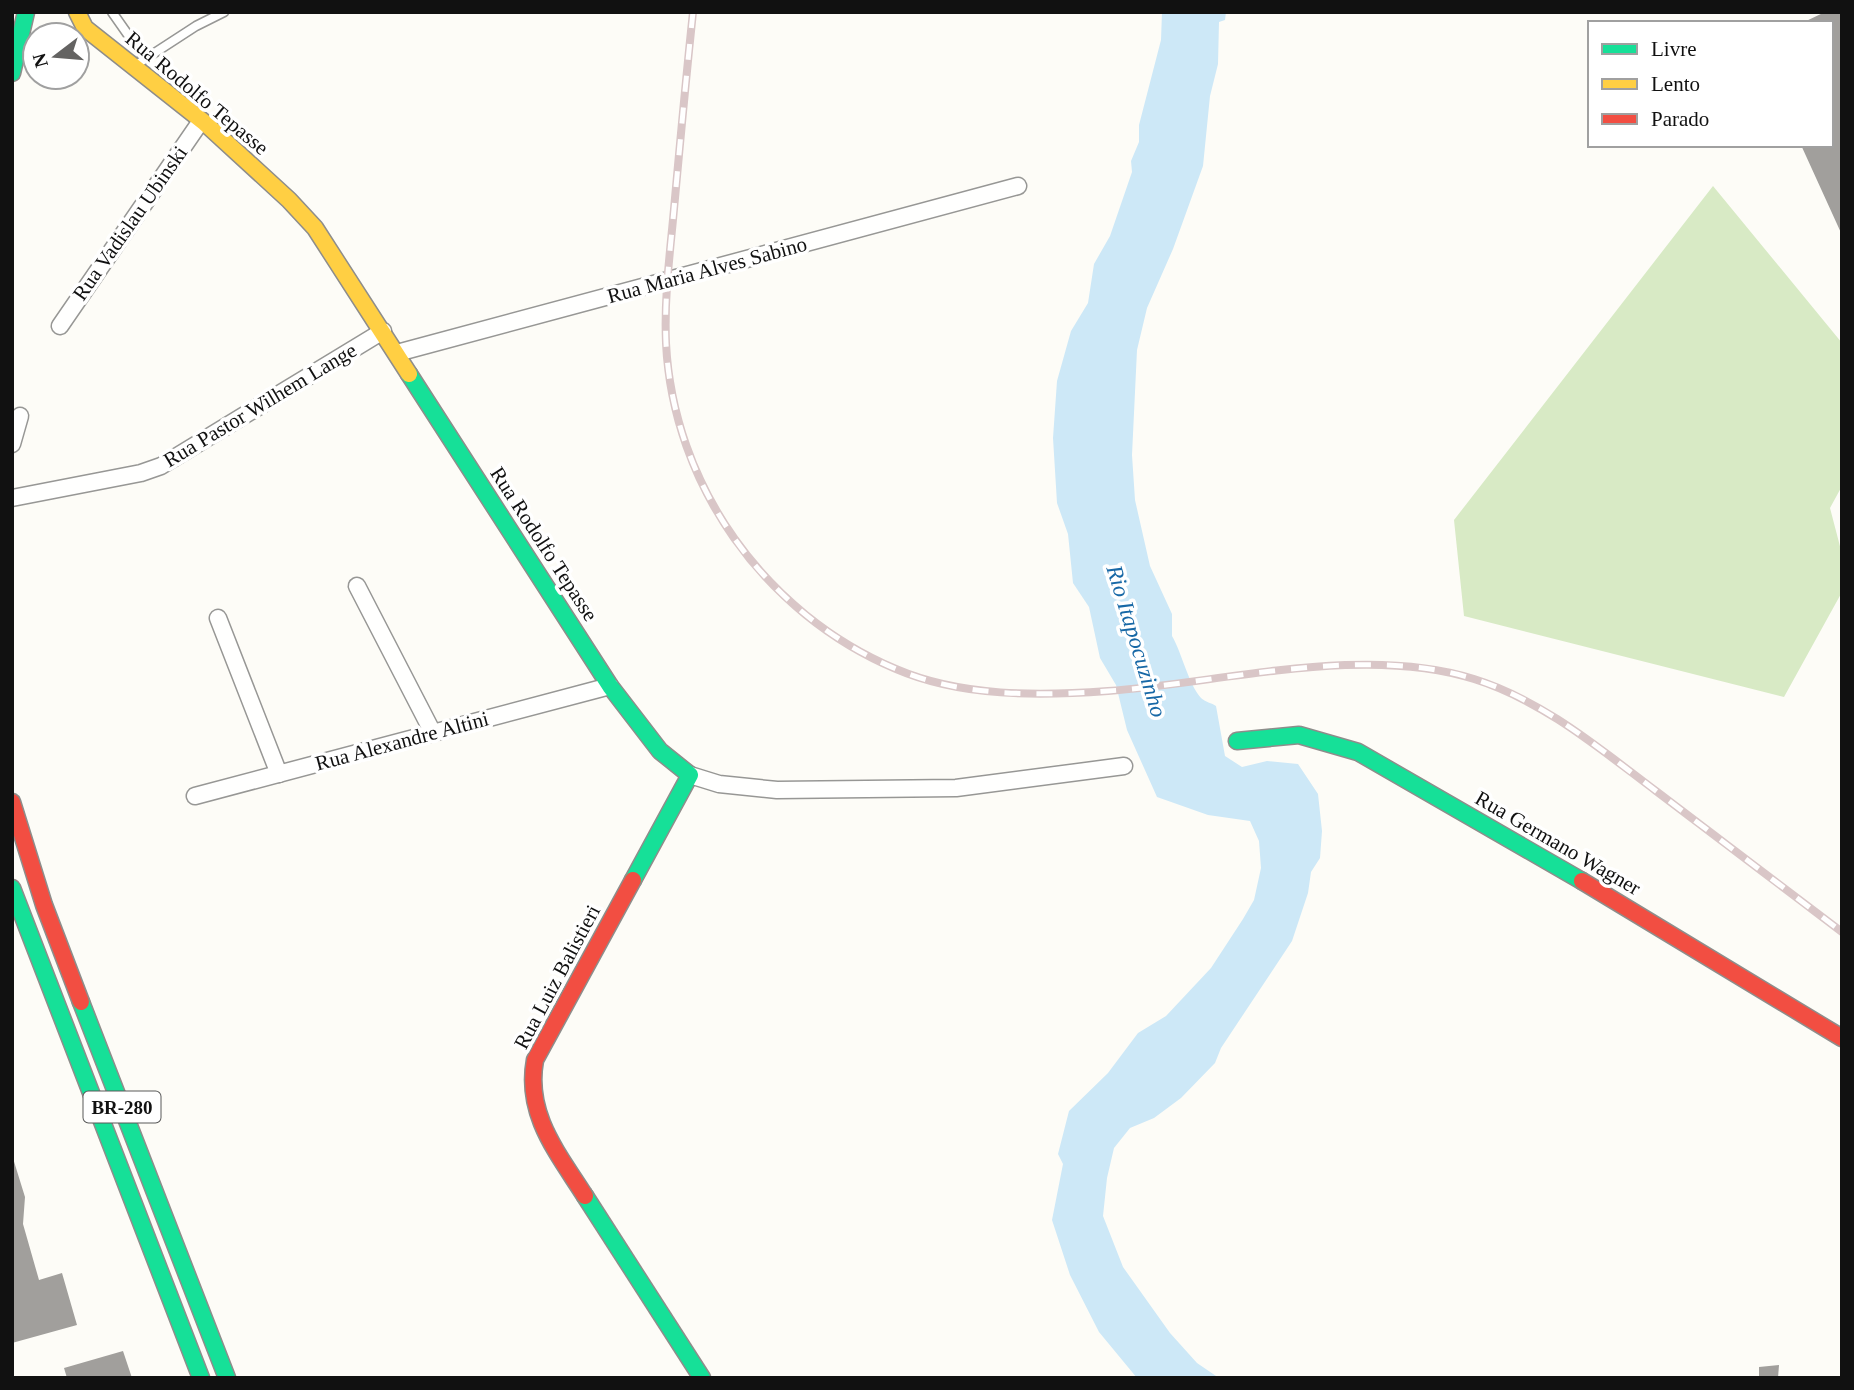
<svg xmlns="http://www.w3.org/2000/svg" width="1854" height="1390" viewBox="0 0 1854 1390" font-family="'Times New Roman',serif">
  <rect width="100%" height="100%" fill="#fdfcf7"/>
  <polygon fill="#d8eac5" points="1713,186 1842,343 1842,486 1830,508 1842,554 1842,592 1784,697 1464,616 1454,520"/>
  <path fill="#cde8f7" d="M 1162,12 L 1226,12 L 1225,20 L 1219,22 L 1218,64 L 1210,96 L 1203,166 L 1173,249 L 1147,308 L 1137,350 L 1132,455 L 1135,500 L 1150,566 L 1172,614 L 1172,636 C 1182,653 1188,683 1201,698 C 1205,702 1212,703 1216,706 L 1225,756 L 1242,767 L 1267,761 L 1298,764 L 1318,794 L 1322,831 L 1320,858 L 1311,872 L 1308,893 L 1292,941 L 1221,1048 L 1215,1063 L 1181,1098 L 1154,1118 L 1130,1128 L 1114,1148 L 1107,1178 L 1103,1216 L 1123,1267 L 1170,1333 L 1197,1363 L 1219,1378 L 1137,1378 L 1099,1332 L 1070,1275 L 1052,1220 L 1063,1164 L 1058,1154 L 1069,1111 L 1108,1073 L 1138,1033 L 1166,1016 L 1211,968 L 1243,919 L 1254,900 L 1261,868 L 1259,841 L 1250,821 L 1208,815 L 1157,797 L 1127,730 L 1116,685 L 1100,658 L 1089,607 L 1073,583 L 1068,534 L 1057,503 L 1053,438 L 1057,381 L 1071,331 L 1088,303 L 1094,264 L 1110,236 L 1132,172 L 1131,161 L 1139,142 L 1139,125 L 1161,40 Z"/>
  <g fill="#a19f9c">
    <polygon points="1825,12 1842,12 1842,235 1801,145 1831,145 1831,23 1802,23"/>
    <polygon points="12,1155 25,1197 23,1224 39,1280 62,1273 77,1325 12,1343"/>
    <polygon points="123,1351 132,1378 67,1378 64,1368"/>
    <polygon points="1779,1365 1778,1378 1759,1378 1759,1367"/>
  </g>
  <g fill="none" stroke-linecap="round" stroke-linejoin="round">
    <defs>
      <g id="lane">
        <polyline points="112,12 145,59"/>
        <polyline points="136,65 196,26 224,12"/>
      </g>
      <g id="street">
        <polyline points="60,326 201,121"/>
        <polyline points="397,353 1018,186"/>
        <polyline points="12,444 20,416"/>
        <polyline points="12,498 141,473 161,466 383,331"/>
        <polyline points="357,586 433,733"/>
        <polyline points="218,618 279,774"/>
        <polyline points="690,775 719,784 777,790 956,788 1124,766"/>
        <polyline points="195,796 610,686"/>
      </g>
      <g id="fast">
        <polyline points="12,73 26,12"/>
        <polyline points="409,374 610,686 660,751 690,775 633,880"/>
        <polyline points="1237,741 1299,735 1358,752 1582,881"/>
        <polyline points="12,888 201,1378"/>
        <polyline points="81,1002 227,1378"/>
        <polyline points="585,1196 702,1378"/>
      </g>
      <polyline id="slow" points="77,12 85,28 205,123 289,200 315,228 409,374"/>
      <g id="jam">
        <polyline points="12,802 44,905 81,1002"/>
        <polyline points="1582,881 1842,1038"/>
        <path d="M 585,1196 C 557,1152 525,1114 535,1060 L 633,880"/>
      </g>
    </defs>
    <use href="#lane" stroke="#979795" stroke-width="11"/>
    <use href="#street" stroke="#979795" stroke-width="19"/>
    <use href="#fast" stroke="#8e8d8b" stroke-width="19"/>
    <use href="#slow" stroke="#8e8d8b" stroke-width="19"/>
    <use href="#jam" stroke="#8e8d8b" stroke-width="19"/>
    <use href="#lane" stroke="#fffffe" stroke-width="8"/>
    <use href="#street" stroke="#fffffe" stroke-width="16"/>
    <use href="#fast" stroke="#16e098" stroke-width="16"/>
    <use href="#slow" stroke="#ffcf43" stroke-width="16"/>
    <use href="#jam" stroke="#f24e42" stroke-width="16"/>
    <defs>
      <path id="rail" d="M 693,12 C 686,78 680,143 674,209 C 670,253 664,298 666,343 C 673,485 765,614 896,669 C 961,697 1039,696 1108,691 C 1221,683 1364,644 1474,679 C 1542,700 1600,749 1656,791 C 1718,838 1780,885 1842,932"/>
    </defs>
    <use href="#rail" stroke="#d9c6c7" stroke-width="8"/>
    <use href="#rail" stroke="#fff" stroke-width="5" stroke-dasharray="16" stroke-linecap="butt"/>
  </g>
  <g text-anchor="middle" stroke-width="7" stroke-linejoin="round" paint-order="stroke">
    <rect fill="#fff" stroke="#585858" stroke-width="2" x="83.5" y="1091.5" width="77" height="31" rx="5"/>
    <g font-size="19" font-weight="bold" fill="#111">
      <text x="122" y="1114">BR-280</text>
    </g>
    <g font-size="21" fill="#111" stroke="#fff">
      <text transform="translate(197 93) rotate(40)" y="7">Rua Rodolfo Tepasse</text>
      <text transform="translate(130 223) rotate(-55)" y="7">Rua Vadislau Ubinski</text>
      <text transform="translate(707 270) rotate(-15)" y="7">Rua Maria Alves Sabino</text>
      <text transform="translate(260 405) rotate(-31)" y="7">Rua Pastor Wilhem Lange</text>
      <text transform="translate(544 544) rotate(57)" y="7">Rua Rodolfo Tepasse</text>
      <text transform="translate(402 741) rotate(-15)" y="7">Rua Alexandre Altini</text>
      <text transform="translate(1558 843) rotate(30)" y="7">Rua Germano Wagner</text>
      <text transform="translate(557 977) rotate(-62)" y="7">Rua Luiz Balistieri</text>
    </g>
    <g font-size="23" font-style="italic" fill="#1768a6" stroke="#fff">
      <text transform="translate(1137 641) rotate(73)" y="8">Rio Itapocuzinho</text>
    </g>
  </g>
  <rect width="1854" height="1390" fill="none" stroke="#111111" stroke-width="28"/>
  <rect x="1588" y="21" width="245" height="126" fill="#ffffff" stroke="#a0a0a0" stroke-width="2"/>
  <rect x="1602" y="44" width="35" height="10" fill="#16e098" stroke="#a0a0a0" stroke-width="2"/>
  <text x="1651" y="56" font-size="21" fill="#111111">Livre</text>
  <rect x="1602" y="79" width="35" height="10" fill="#ffcf43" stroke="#a0a0a0" stroke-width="2"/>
  <text x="1651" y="91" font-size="21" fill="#111111">Lento</text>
  <rect x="1602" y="114" width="35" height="10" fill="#f24e42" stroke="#a0a0a0" stroke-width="2"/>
  <text x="1651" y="126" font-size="21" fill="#111111">Parado</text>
  <g transform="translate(56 56) rotate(254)"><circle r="33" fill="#ffffff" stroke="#a0a0a0" stroke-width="2"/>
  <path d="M0-5L12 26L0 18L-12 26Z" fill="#646362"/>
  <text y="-10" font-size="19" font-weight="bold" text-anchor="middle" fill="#111111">N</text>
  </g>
</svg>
